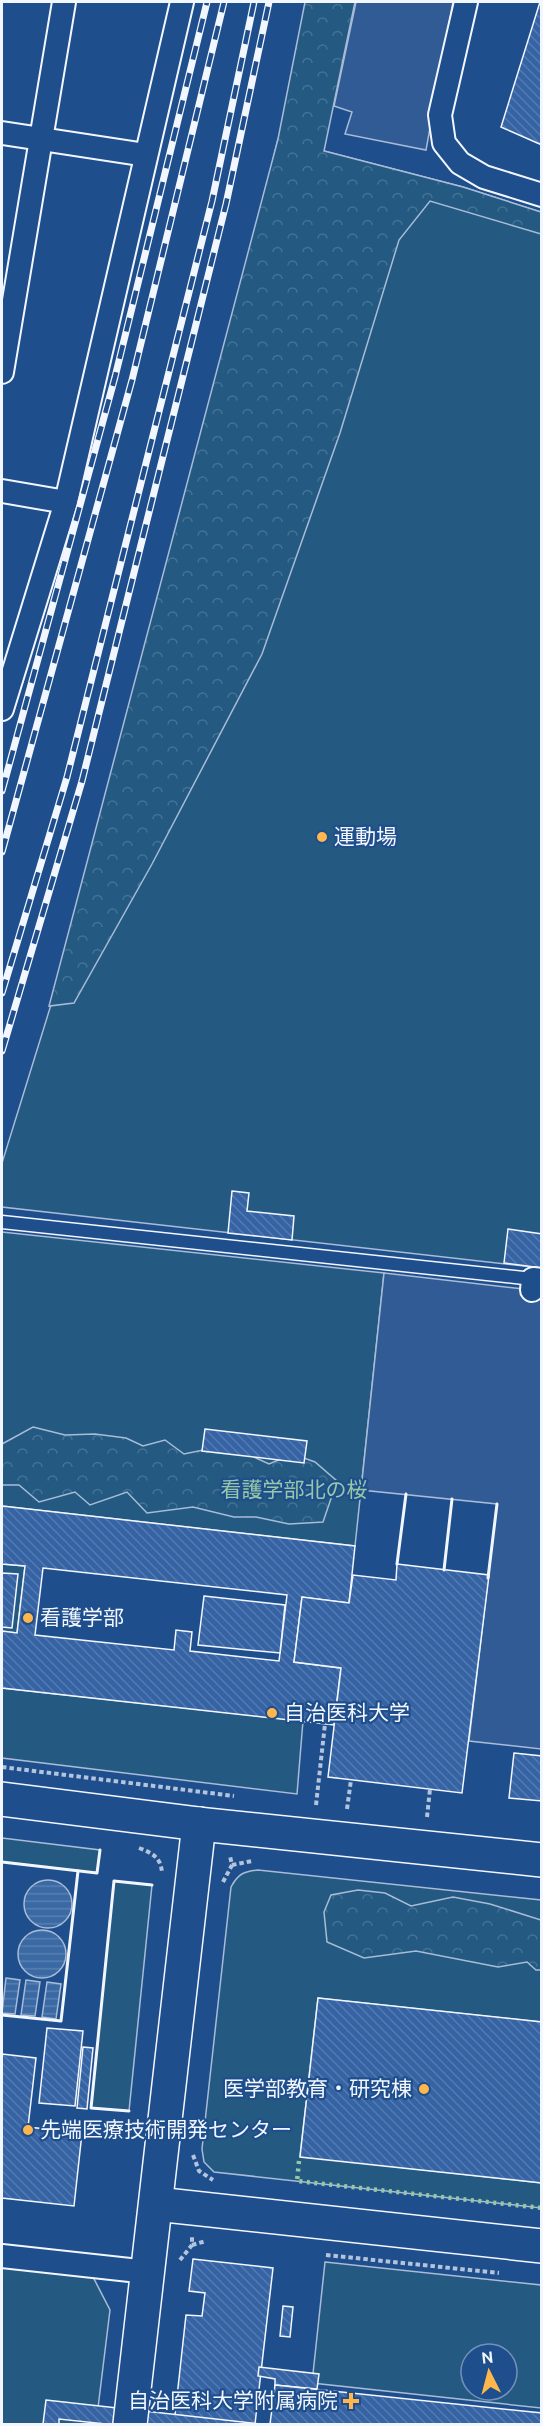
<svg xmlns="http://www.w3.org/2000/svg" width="543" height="2426" viewBox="0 0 543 2426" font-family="Ubuntu,'Noto Sans JP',sans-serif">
  <defs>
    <pattern id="forest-crowns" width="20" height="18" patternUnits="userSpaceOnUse" patternTransform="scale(1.5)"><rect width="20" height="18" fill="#245a82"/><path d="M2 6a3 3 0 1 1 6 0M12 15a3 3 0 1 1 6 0" fill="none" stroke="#447295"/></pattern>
    <pattern id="water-rules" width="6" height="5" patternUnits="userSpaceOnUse" patternTransform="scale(1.5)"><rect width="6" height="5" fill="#3b69a3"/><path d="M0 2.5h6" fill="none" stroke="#587fb1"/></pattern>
    <pattern id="building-back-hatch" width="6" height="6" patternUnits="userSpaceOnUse" patternTransform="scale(1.5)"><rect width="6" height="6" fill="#3563a3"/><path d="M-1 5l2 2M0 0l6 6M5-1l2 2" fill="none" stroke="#537ab1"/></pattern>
  </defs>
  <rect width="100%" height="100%" fill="#1f4e8c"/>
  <g fill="#245a82" stroke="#a8bbd7" stroke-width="1.5" fill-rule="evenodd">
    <polygon points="278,139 463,187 541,212 541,1268 2,1207 2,1163 155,669"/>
    <polygon points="2,1232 384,1273 355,1546 2,1506"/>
    <polygon points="2,1564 25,1566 17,1633 2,1631"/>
    <polygon points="2,1688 303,1721 297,1794 2,1758"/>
    <polygon points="2,1838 100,1850 97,1873 2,1862"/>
    <path d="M 258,1870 L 541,1900 L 541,2022 L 318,1998 L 300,2156 L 541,2183 L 541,2208 L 214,2172 L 204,2162 L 202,2149 L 231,1887 C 238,1874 244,1871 258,1870 Z"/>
    <polygon points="114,1881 152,1885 129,2111 91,2108"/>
    <path d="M 325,2262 L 541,2285 L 541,2408 L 312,2383 ZM 471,2354 L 507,2354 L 507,2390 L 471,2390 Z"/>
    <polygon points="2,2265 92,2275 110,2310 96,2424 2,2424"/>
  </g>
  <g fill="url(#forest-crowns)" stroke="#a8bbd7" stroke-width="1.5">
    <polygon points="305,2 355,2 324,151 463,187 541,212 541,234 430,201 399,240 340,433 262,654 152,864 74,1003 49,1006 278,139"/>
    <polygon points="33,1427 65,1435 95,1434 126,1438 143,1446 165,1440 184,1454 228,1445 269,1464 293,1454 315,1462 337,1481 323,1522 289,1524 256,1517 234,1517 193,1507 147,1513 127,1492 90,1505 75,1492 39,1502 19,1485 2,1485 2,1444"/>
    <polygon points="358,1890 385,1893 411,1906 453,1897 490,1904 541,1920 541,1970 536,1970 527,1962 498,1967 416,1951 364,1958 327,1942 324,1912 331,1895"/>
  </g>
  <g fill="#305b95" stroke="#a8bbd7" stroke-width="1.5">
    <polygon points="356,2 453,2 426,150 345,134 352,112 334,106"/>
    <polygon points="384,1273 541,1291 541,1749 469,1741 497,1504 361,1490"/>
  </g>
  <g fill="url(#water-rules)" stroke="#a8bbd7" stroke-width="1.5">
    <circle cx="48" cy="1904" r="24"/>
    <circle cx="42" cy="1954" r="24"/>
    <polygon points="6,1978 20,1980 15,2014 2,2013"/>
    <polygon points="26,1980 40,1982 35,2016 21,2015"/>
    <polygon points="47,1982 61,1984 56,2019 42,2017"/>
  </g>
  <g fill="url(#building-back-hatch)" stroke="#f2f6ff" stroke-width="1.5" fill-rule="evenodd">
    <polygon points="540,2 542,2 542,145 501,127"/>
    <polygon points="232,1191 249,1193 247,1211 294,1216 292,1240 228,1233"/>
    <polygon points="508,1229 542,1234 542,1268 504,1263"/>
    <polygon points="205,1429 307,1441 304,1463 202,1451"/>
    <path d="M 2,1506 L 355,1546 L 349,1603 L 302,1597 L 294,1662 L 341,1668 L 334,1725 L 2,1688 L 2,1631 L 17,1633 L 25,1566 L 2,1564 ZM 43,1568 L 287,1595 L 279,1661 L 190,1651 L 192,1632 L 176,1630 L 174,1650 L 35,1635 Z"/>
    <polygon points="397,1564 489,1575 462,1793 328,1777 341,1668 294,1662 302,1597 349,1603 353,1575 396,1580"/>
    <polygon points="2,1573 18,1574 12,1628 2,1627"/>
    <polygon points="204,1596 285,1605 280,1653 198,1645"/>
    <polygon points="514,1753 542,1756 542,1801 509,1798"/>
    <polygon points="318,1998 542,2022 542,2183 300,2157"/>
    <polygon points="47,2028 83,2031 75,2106 39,2103"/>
    <polygon points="83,2047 93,2048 87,2109 77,2108"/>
    <polygon points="2,2054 36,2058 28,2127 82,2133 74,2206 2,2198"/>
    <polygon points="193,2259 273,2268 255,2424 174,2424 186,2315 202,2316 205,2293 189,2291"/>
    <polygon points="283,2306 293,2307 290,2337 280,2336"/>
    <polygon points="259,2367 319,2374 317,2389 275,2385 275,2379 258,2376"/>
    <polygon points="275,2385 542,2413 542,2424 270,2424"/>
    <polygon points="46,2400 260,2424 106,2424 59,2419 59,2424 43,2424"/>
  </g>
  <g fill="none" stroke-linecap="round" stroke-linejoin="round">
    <defs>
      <polyline id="lane" points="2,1222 533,1279"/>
      <g id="street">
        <polyline points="466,2 440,115 444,143 460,163 484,177 542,195"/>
        <polyline points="2,133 146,155"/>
        <polyline points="2,372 64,2"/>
        <polyline points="2,491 66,502"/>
        <polyline points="2,709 66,502 182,2"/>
        <polyline points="532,1290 533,1279 542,1280"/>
        <polyline points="2,2256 148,2272"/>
      </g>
      <g id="secondary">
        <polyline points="2,1799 199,1824 542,1860"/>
        <polyline points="156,2204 542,2246"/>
        <polyline points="130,2424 199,1824"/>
      </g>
    </defs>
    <use href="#lane" stroke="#f2f6ff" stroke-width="15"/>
    <use href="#street" stroke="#f2f6ff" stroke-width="26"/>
    <use href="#secondary" stroke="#f2f6ff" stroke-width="36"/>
    <g stroke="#b3c4dc" stroke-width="4" stroke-dasharray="4.5 3" stroke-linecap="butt">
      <polyline points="2,1767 234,1796"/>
      <polyline points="316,1805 325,1724"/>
      <polyline points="347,1809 351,1780"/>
      <polyline points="427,1817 430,1789"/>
      <path d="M 139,1848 C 152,1853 161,1857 162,1873"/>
      <polyline points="232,1865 252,1861"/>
      <polyline points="223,1882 232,1865 230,1856"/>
      <polyline points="193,2155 199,2171 213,2180"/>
      <polyline points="192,2245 206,2241"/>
      <polyline points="326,2255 499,2273"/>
      <polyline points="180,2260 192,2245 192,2236"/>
    </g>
    <use href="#lane" stroke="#1f4e8c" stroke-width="12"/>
    <use href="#street" stroke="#1f4e8c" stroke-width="22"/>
    <use href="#secondary" stroke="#1f4e8c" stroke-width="33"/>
    <defs>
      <g id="rail">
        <polyline points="2,791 115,377 207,2"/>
        <polyline points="2,852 132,380 224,2"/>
        <polyline points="2,993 67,777 212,201 254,2"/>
        <polyline points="2,1051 82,781 226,204 269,2"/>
      </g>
    </defs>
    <use href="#rail" stroke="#f2f6ff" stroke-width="7"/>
    <use href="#rail" stroke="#1f4e8c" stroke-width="4.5" stroke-dasharray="14" stroke-linecap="butt"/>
    <polyline stroke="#97c8a6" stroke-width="4.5" stroke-dasharray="3 4.5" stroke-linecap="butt" points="299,2161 297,2181 542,2208"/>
    <g stroke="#f2f6ff" stroke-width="3">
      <polyline points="397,1564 406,1494"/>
      <polyline points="444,1570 452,1499"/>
      <polyline points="488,1578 497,1504"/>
      <polyline points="2,1862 97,1873 100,1850"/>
      <polyline points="2,2015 61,2021 78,1871"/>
      <polyline points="129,2111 91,2108 114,1881 152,1885"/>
    </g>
  </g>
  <g fill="#ffb74d" stroke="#1f4e8c" stroke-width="2">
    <circle cx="322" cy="837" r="6"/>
    <circle cx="28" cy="1618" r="6"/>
    <circle cx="272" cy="1713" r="6"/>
    <circle cx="424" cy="2089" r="6"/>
    <circle cx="28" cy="2130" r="6"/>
    <path d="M348 2392h6v6h6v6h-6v6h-6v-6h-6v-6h6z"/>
  </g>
  <g text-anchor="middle" stroke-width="4.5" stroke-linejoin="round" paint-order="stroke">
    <g font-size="21" fill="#f2f6ff" stroke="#1f4e8c" text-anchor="start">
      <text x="334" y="844">運動場</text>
      <text x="40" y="1625">看護学部</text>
      <text x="284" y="1720">自治医科大学</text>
      <text x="412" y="2096" text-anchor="end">医学部教育・研究棟</text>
      <text x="40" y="2137">先端医療技術開発センター</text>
      <text x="338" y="2408" text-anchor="end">自治医科大学附属病院</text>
    </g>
    <g font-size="21" fill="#97c8a6" stroke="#1f4e8c">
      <text x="294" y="1497">看護学部北の桜</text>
    </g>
  </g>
  <rect width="543" height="2426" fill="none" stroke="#f2f6ff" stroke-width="6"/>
  <g transform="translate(489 2372) rotate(354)"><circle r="28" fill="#1f4e8c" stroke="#7391ba" stroke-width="1.5"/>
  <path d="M0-4.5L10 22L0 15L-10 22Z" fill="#ffb74d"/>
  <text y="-9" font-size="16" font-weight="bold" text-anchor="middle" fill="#f2f6ff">N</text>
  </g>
</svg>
